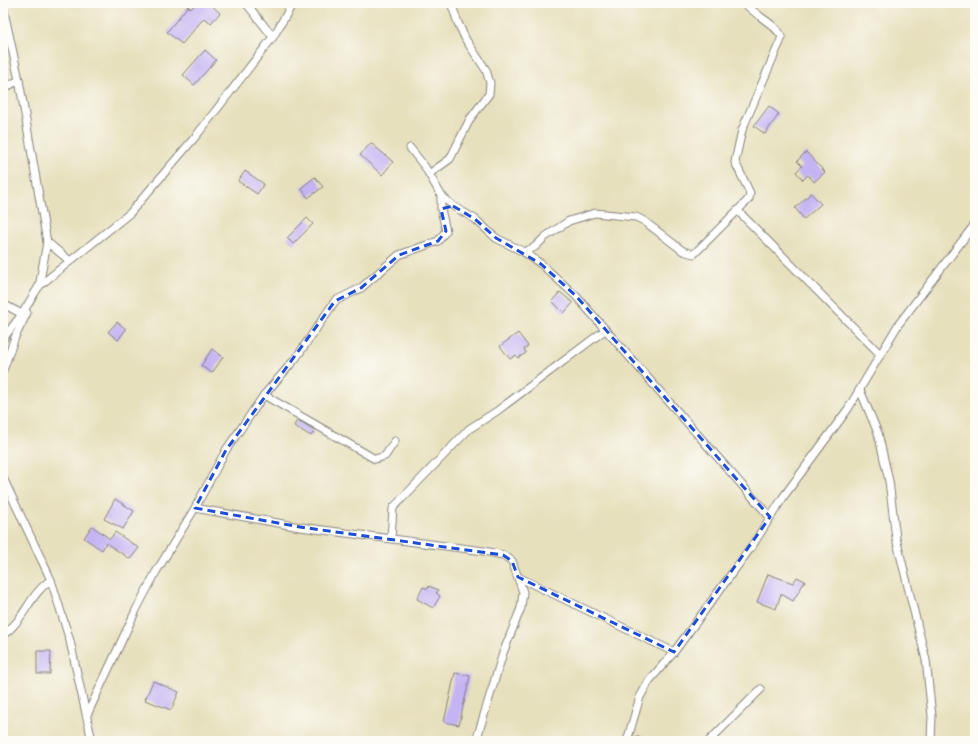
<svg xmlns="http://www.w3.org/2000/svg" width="978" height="744" viewBox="0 0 978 744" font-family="Cardo,serif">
  <rect width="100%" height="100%" fill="#fdfcf7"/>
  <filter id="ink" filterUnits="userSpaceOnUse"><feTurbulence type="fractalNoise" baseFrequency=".025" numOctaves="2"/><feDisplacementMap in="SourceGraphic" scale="8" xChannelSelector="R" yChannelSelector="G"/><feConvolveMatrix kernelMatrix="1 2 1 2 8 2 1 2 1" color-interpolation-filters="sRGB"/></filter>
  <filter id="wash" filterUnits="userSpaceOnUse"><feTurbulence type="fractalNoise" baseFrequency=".012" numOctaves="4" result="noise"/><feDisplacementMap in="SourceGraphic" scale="16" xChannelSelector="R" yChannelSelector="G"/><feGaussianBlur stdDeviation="0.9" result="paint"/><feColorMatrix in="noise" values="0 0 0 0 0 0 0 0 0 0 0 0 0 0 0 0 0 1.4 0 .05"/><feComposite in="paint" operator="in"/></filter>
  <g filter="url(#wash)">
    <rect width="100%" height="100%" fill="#e7e0bd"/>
    <g id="blocks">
      <g fill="#c5b4f3">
        <polygon points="196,3 209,3 220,13 211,23 204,18 182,44 167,32 188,6 191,9"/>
        <polygon points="205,50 216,60 194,85 183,75"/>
        <polygon points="769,106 779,114 765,134 754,126"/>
        <polygon points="371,143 393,162 382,175 360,155"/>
        <polygon points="806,152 825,172 814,182 808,175 803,180 796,172 802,166 797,161"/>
        <polygon points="245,171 264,184 257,194 238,181"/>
        <polygon points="315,177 323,187 308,198 301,188"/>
        <polygon points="811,193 821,204 804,219 795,208"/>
        <polygon points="307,218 313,224 293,244 287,238"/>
        <polygon points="560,292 573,303 564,313 552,301"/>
        <polygon points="117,322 126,329 118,340 108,332"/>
        <polygon points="518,333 528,346 524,349 526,353 518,358 516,355 510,359 500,346"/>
        <polygon points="212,349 223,357 212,373 201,366"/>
        <polygon points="297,420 315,430 311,436 294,426"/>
        <polygon points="115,499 134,511 123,529 104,519"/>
        <polygon points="92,526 110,539 115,532 139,548 130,559 106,543 102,550 84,538"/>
        <polygon points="768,574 793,583 797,577 805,581 793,601 781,594 776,609 757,602"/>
        <polygon points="429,586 438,590 436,593 440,596 433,608 417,599 423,587 428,589"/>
        <polygon points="37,651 51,651 50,674 37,674"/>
        <polygon points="455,673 470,676 459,725 444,722"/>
        <polygon points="153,681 179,692 171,710 145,700"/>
      </g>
    </g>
  </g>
  <g filter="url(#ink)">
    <use href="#blocks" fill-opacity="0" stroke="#84817c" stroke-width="1"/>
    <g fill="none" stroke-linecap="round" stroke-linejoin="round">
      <defs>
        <g id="minor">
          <polyline points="246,3 273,37"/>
          <polyline points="3,7 19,80 47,242 39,287"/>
          <polyline points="3,89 19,80"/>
          <path d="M 410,148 L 425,167 L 441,195 L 453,206 L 475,219 L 496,238 L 524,252 L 535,247 L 545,237 L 569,221 L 595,213 L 636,217 L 644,221 L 683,251 L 694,254 L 749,199 L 750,193 L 735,162 L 742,130 L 782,37 C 775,23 755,16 745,3"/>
          <polyline points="429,174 450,159 470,119 489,94 490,83 486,70 466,40 458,23 451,3"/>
          <polyline points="738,211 881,355"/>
          <polyline points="47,242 70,261"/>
          <polyline points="524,252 541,264 576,296 770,517"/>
          <polyline points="3,304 22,314"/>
          <polyline points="3,339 22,314 39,286 130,213 196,136 273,37 293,3"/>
          <polyline points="3,370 15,337 27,313"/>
          <polyline points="860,390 878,433 889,481 896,538 926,660 932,716 931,741"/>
          <polyline points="264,395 375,459 385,456 395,441"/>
          <polyline points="3,478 51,580 70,641 92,741"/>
          <polyline points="195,508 300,527 484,551 503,555 512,561 523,592 521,608 503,653 476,741"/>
          <polyline points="391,539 393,508 469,429 497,411 605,330"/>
          <polyline points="518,577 674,652"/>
          <path d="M 3,635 C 24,621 30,593 51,580"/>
          <polyline points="87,715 136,610 156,572 195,508 226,450 264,395 296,358 335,301 361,288 399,255 438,241 446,231 441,209 441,195"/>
          <polyline points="628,740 638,741"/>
          <polyline points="627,741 640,697 649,681 674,652 752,546 784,496 848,409 898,325 975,224"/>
          <polyline points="709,741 761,689"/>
        </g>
      </defs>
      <use href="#minor" stroke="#84817c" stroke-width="9"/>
      <use href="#minor" stroke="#fff" stroke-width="7"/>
    </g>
  </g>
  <path fill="none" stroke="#1d4ed8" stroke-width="3" stroke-dasharray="8 5" stroke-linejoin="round" d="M 453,206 L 475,219 L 496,238 L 541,264 L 576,296 L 770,517 L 674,652 L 518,577 L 512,561 L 503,555 L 300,527 L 195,508 L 226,450 L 335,301 L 361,288 L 399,255 L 438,241 L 446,231 L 441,209 Z"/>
  <rect width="978" height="744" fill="none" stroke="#fdfcf7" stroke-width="16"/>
</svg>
